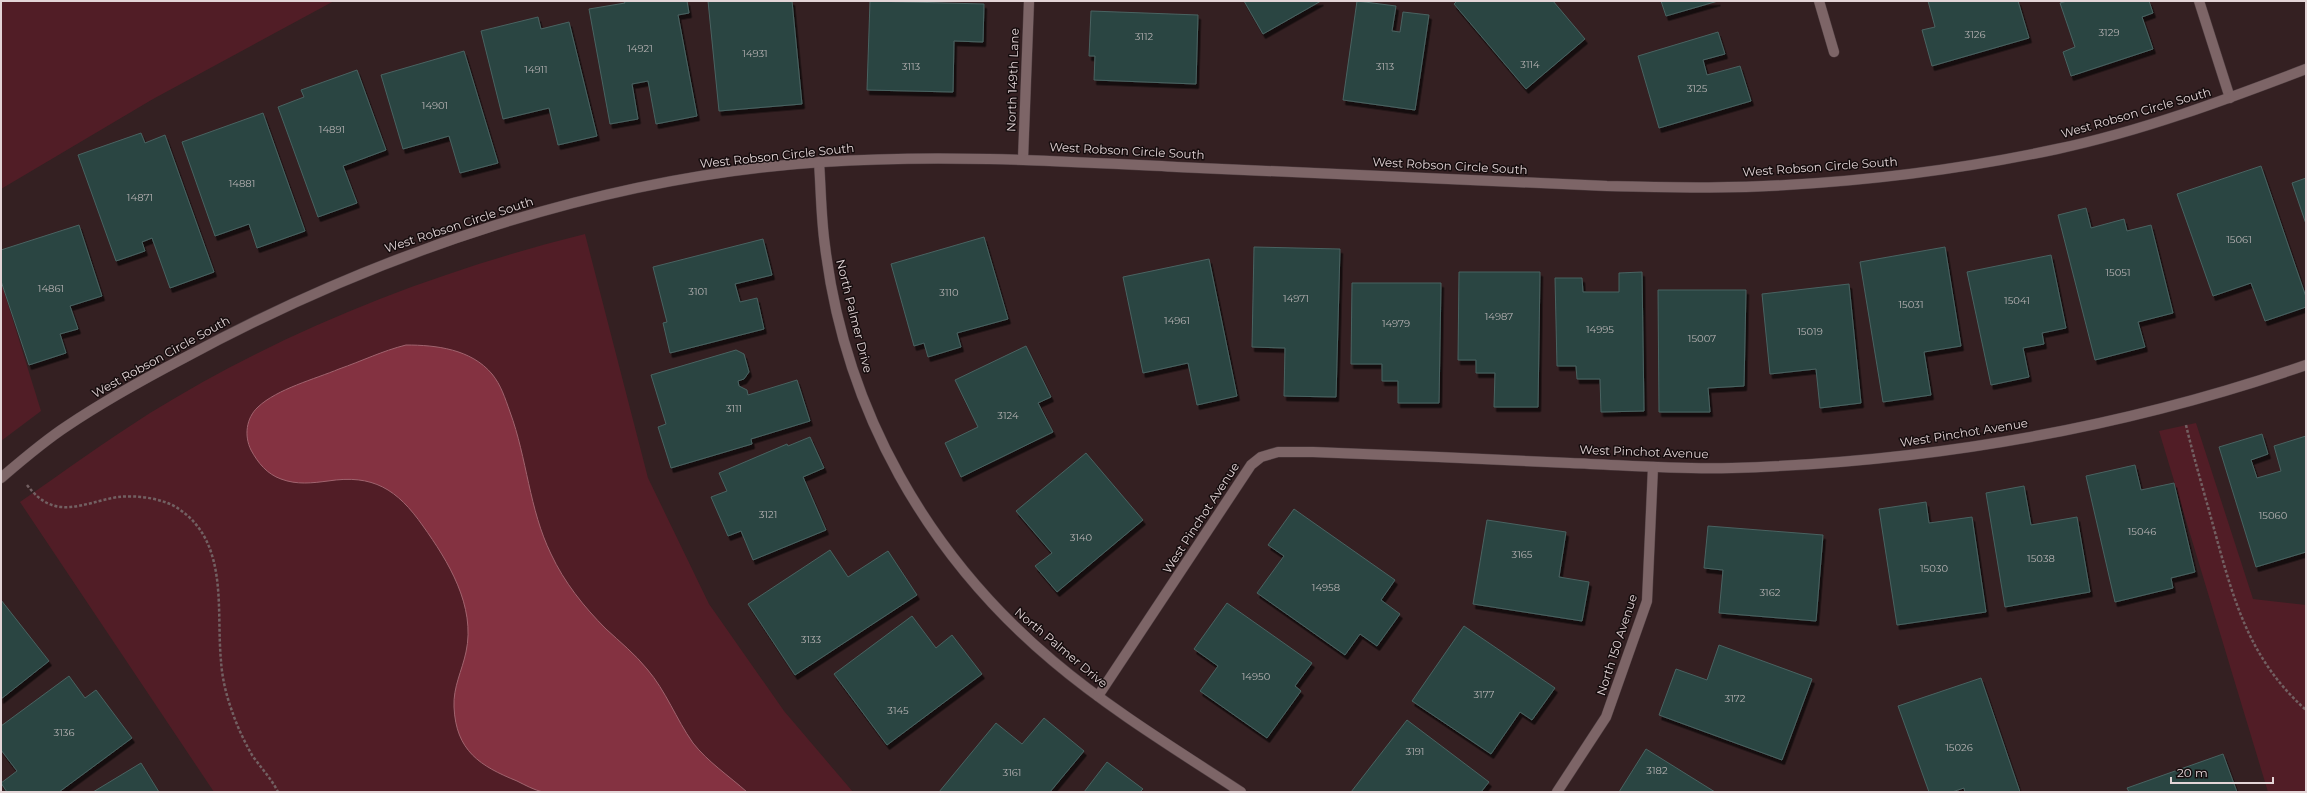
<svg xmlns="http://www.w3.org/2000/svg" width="2307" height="793" viewBox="0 0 2307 793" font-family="Montserrat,sans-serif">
  <defs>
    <filter id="shadow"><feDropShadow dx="2.5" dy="4.5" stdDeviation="0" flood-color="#0009"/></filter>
  </defs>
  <rect width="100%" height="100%" fill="#342022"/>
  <g fill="#511d26">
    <polygon points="1,1 334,1 153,99 1,189"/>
    <path d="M 585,234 L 648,478 L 709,604 L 784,711 L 853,792 L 214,792 L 20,502 C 63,472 106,441 150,413 C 284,330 433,272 585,234 Z"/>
    <polygon points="1,282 41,411 1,441"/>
    <polygon points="2196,423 2253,599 2306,605 2306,792 2268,792 2159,431"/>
  </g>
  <path fill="#843241" stroke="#a0636e" d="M 406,345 C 436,345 471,349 492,374 C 501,385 505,398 510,412 C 527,458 529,509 551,554 C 564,582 584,607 606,629 C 620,642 635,654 647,669 C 666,691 676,719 693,743 C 708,762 729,776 747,792 C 699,792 652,792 605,792 C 586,792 560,793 543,792 C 534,790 525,785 517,781 C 480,766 456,751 454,707 C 453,687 462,671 466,652 C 476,606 448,561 423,526 C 397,489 373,474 328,481 C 312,483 297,485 281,479 C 267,474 258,463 251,450 C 244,436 246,418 258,407 C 277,389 315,379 339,369 C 362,361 382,351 406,345 Z"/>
  <g fill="#2b4443" stroke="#496361" filter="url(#shadow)">
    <polygon points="624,1 687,1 689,13 678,15 697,116 656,124 648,81 632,84 638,119 610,124 589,9 625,3"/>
    <polygon points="708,1 792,1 802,104 719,111"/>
    <polygon points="870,1 984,4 983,42 954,41 953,92 867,90"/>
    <polygon points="1244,1 1321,1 1263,34"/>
    <polygon points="1357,1 1396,6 1392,31 1400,32 1403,12 1429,15 1415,110 1343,100"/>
    <polygon points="1457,1 1553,1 1585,39 1526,89 1454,4"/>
    <polygon points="1661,1 1718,1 1666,16"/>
    <polygon points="1928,1 2018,1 2029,38 1932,66 1922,30 1935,27"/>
    <polygon points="2067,1 2149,1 2153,13 2142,17 2153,49 2071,76 2063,52 2075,47 2060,3"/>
    <polygon points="1091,11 1198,15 1196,84 1094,80 1095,56 1089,56"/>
    <polygon points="538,17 541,29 569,22 597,136 558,145 549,108 503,119 481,31"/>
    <polygon points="1718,32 1725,54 1703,60 1707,75 1740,66 1751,101 1659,128 1638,56"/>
    <polygon points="464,51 498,163 460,173 449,136 403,149 381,75"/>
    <polygon points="357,70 386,150 343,166 357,203 318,217 278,107 304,97 301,90"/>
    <polygon points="263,113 305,231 257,248 249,224 215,236 182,142"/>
    <polygon points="141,133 145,143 165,135 214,272 170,288 152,238 142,242 145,251 116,261 78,155"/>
    <polygon points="2261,166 2306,297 2306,307 2265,321 2251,283 2213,296 2177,194"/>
    <polygon points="2306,178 2306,224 2292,183"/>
    <polygon points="2086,208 2091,228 2124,219 2127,231 2151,225 2173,313 2138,322 2145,347 2095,360 2058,215"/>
    <polygon points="79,225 102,296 70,306 78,329 60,334 66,353 29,365 1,281 1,250"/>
    <polygon points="984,237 1008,319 957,333 961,347 928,357 924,343 914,346 891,264"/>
    <polygon points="763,239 772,275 735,284 740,302 757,298 764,329 670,353 663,323 667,322 653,267"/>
    <polygon points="1254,247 1340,249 1336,397 1284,396 1285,348 1252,347"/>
    <polygon points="1945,247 1961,346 1924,352 1931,395 1883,402 1860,262"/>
    <polygon points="2051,255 2066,328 2042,333 2044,344 2023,348 2029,377 1991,385 1967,272"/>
    <polygon points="1209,259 1237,396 1197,405 1188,363 1143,373 1123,277"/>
    <polygon points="1459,272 1540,272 1538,407 1494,407 1495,373 1476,373 1476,360 1458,360"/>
    <polygon points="1642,272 1644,411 1601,412 1600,379 1577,379 1576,366 1557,366 1555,278 1582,278 1583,292 1619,292 1619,273"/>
    <polygon points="1352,283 1441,283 1439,403 1398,403 1398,381 1382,381 1382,364 1351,364"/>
    <polygon points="1849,284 1861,403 1820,408 1816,369 1770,374 1762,294"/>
    <polygon points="1658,290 1746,290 1744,386 1708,388 1710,412 1659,412"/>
    <polygon points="1026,346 1051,397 1038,403 1053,432 961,477 945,443 978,427 955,380"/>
    <polygon points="736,350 744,354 749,372 744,379 738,381 739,386 747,390 748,395 797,380 810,421 751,439 752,444 671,468 658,427 666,424 651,375"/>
    <polygon points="2262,434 2268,454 2251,460 2257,478 2281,471 2274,446 2306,436 2306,552 2256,567 2219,447"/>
    <polygon points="810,437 824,468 803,477 826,530 753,560 741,531 728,536 711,497 727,491 719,473 787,444 788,446"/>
    <polygon points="1086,453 1143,520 1057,592 1035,566 1052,553 1016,511"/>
    <polygon points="2135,465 2141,490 2174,483 2195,572 2171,578 2173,588 2115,602 2086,476"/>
    <polygon points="2024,486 2031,525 2077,517 2090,592 2005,607 1986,493"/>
    <polygon points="1926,502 1929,523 1972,517 1986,612 1897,625 1879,509"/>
    <polygon points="1294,509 1395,580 1381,600 1400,614 1377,646 1360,634 1345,655 1257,593 1284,556 1268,545"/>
    <polygon points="1487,520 1566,532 1559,577 1589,582 1582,621 1473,604"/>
    <polygon points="1708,526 1823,535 1816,621 1719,613 1723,570 1704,568"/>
    <polygon points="830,550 848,577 888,551 917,595 795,675 748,604"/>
    <polygon points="1,600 49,661 1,699"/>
    <polygon points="1227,603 1312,663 1295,686 1301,691 1267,738 1200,691 1218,666 1194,649"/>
    <polygon points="912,616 936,648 952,635 982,674 887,745 834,674"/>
    <polygon points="1464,626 1555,688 1532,720 1520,712 1491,754 1412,701"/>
    <polygon points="1719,645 1812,679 1782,760 1659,715 1676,669 1707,680"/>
    <polygon points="69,676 85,698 96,690 132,738 59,792 7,792 1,783 17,771 1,750 1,726"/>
    <polygon points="1981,678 2020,792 1965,792 1964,788 1952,792 1929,792 1898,706"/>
    <polygon points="1044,718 1084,751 1050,792 939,792 996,723 1022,744"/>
    <polygon points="1407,720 1489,782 1481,792 1351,792"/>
    <polygon points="1646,749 1715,792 1619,792"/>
    <polygon points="2223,754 2237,792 2129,792 2127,788"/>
    <polygon points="1107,762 1143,789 1140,792 1084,792"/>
    <polygon points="141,763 159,792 93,792"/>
  </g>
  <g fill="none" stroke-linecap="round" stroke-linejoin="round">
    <defs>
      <g id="minor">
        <polyline points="1819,1 1834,52"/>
        <polyline points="2199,1 2230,98"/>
        <polyline points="1023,159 1029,1"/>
        <path d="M 819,162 C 821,190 821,218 825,246 C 845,410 927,555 1053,661 C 1111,710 1177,750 1241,792"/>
        <path d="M 1,478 C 22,460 44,441 67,426 C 104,401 144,379 184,358 C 378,253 602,176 823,162 C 941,154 1059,161 1177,167 C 1320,173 1463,180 1607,186 C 1666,187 1726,189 1786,185 C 1877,180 1968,168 2057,149 C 2142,131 2225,100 2306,69"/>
        <path d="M 1098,696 L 1251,465 L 1261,457 L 1278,452 L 1313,452 C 1399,455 1484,459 1570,463 C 1624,465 1678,470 1732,468 C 1927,462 2121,429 2306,365"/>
        <polyline points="1557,792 1606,717 1647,601 1653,467"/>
      </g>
    </defs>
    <use href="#minor" stroke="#4f3e41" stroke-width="11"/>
    <g stroke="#726062" stroke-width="2.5" stroke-dasharray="3 2" stroke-linecap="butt">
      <path d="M 2186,425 C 2194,459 2204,492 2213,525 C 2233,598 2248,658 2306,710"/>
      <path d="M 27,485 C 55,522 81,503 118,497 C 137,495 163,498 179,509 C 229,543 216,609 221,661 C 222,677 226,695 232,711 C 237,726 244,741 252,755 C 261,768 271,778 278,792"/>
    </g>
    <use href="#minor" stroke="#7d6567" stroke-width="10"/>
  </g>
  <g text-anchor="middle" stroke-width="3" stroke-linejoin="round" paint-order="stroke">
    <g font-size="10" fill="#b5b1b2">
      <text x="2109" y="36">3129</text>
      <text x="1975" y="38">3126</text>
      <text x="1144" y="40">3112</text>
      <text x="640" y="52">14921</text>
      <text x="755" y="57">14931</text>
      <text x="1530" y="68">3114</text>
      <text x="911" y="70">3113</text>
      <text x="1385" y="70">3113</text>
      <text x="536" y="73">14911</text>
      <text x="1697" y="92">3125</text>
      <text x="435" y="109">14901</text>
      <text x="332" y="133">14891</text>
      <text x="242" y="187">14881</text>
      <text x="140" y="201">14871</text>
      <text x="2239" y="243">15061</text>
      <text x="2118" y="276">15051</text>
      <text x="51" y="292">14861</text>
      <text x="698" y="295">3101</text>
      <text x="949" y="296">3110</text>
      <text x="1296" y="302">14971</text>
      <text x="2017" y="304">15041</text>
      <text x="1911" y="308">15031</text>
      <text x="1499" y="320">14987</text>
      <text x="1177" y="324">14961</text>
      <text x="1396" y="327">14979</text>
      <text x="1600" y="333">14995</text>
      <text x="1810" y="335">15019</text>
      <text x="1702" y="342">15007</text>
      <text x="734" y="412">3111</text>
      <text x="1008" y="419">3124</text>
      <text x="768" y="518">3121</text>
      <text x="2273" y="519">15060</text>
      <text x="2142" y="535">15046</text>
      <text x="1081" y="541">3140</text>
      <text x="1522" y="558">3165</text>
      <text x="2041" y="562">15038</text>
      <text x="1934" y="572">15030</text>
      <text x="1326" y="591">14958</text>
      <text x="1770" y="596">3162</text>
      <text x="811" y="643">3133</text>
      <text x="1256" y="680">14950</text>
      <text x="1484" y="698">3177</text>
      <text x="1735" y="702">3172</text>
      <text x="898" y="714">3145</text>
      <text x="64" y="736">3136</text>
      <text x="1959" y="751">15026</text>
      <text x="1415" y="755">3191</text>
      <text x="1657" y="774">3182</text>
      <text x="1012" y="776">3161</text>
    </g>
    <g font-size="12" fill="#e3d5d7" stroke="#160d0e">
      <text transform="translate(1013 80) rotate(-88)" y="4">North 149th Lane</text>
      <text transform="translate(2136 113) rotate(-16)" y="4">West Robson Circle South</text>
      <text transform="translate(1127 151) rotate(3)" y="4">West Robson Circle South</text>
      <text transform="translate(777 156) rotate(-6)" y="4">West Robson Circle South</text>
      <text transform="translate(1450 166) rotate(3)" y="4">West Robson Circle South</text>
      <text transform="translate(1820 167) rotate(-4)" y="4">West Robson Circle South</text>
      <text transform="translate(459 225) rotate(-18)" y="4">West Robson Circle South</text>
      <text transform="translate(854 316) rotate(76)" y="4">North Palmer Drive</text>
      <text transform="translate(161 357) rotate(-29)" y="4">West Robson Circle South</text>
      <text transform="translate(1964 433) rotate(-9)" y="4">West Pinchot Avenue</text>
      <text transform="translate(1644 452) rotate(2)" y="4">West Pinchot Avenue</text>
      <text transform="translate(1201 518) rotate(-57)" y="4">West Pinchot Avenue</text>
      <text transform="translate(1617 645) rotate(-72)" y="4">North 150 Avenue</text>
      <text transform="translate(1061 648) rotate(40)" y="4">North Palmer Drive</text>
    </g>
  </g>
  <rect width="2307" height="793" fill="none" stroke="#e3d5d7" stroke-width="4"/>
  <path d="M2171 777v6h102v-6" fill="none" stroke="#e3d5d7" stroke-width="2"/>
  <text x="2177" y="777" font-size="12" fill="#e3d5d7" stroke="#160d0e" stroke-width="3" paint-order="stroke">20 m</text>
</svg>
